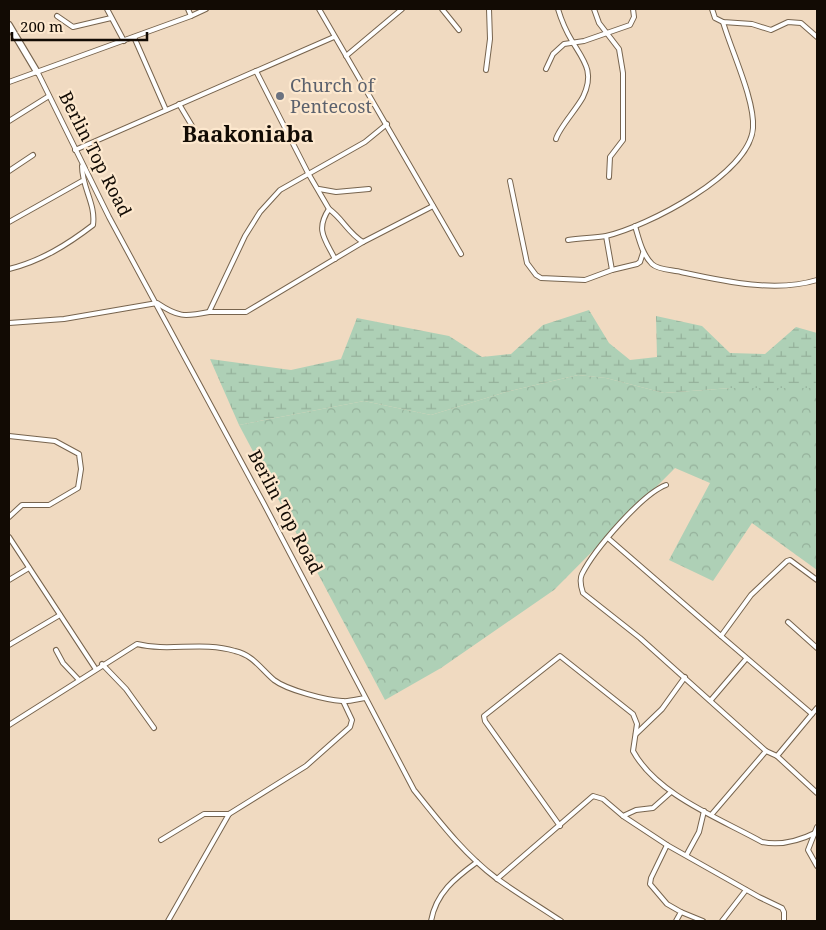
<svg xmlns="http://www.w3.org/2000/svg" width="826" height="930" viewBox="0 0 826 930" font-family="'Noto Serif',serif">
  <defs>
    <pattern id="forest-crowns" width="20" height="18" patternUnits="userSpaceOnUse" patternTransform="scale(1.25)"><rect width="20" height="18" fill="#aed0b6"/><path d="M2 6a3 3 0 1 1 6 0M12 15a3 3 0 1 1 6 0" fill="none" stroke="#95b19b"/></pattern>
    <pattern id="wetland-marsh" width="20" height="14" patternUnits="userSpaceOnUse" patternTransform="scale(1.25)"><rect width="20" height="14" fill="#aed0b6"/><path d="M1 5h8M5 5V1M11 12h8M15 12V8" fill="none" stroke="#95b19b"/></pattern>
  </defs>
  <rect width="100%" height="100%" fill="#f0dac1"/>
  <polygon fill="url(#forest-crowns)" points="578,375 606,378 664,393 731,388 817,388 817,570 752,523 713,581 669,560 710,483 675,468 554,590 441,668 385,700 239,425 364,401 431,415 506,392"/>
  <polygon fill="url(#wetland-marsh)" points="589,310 609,343 630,360 657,357 656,316 702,326 730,353 765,354 796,327 817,333 817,388 731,388 664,393 606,378 578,375 506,392 431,415 364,401 239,425 210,359 291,370 341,359 357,318 449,336 482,357 511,354 543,325"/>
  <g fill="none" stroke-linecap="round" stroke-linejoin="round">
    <defs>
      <g id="street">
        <polyline points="107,9 124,41"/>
        <polyline points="188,9 191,16"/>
        <polyline points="319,9 461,254"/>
        <polyline points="442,9 459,30"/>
        <polyline points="594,9 599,23 619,49 623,73 623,140 610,157 609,177"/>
        <polyline points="712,9 715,18 723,22 752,24 771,30 788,22 801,23 817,37"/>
        <polyline points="57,16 73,27 111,18"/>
        <polyline points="134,37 166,110"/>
        <polyline points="346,56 402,9"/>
        <polyline points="546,69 553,54 564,44 584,41 630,25 634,17 633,9"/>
        <polyline points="486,70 490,39 489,9"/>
        <path d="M 37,71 L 109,217 L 264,504 L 414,790 C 439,821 464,854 496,878 C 517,893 540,907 561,921"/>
        <polyline points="256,71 308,173 329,209"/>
        <polyline points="9,82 191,16 206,9"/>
        <polyline points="179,104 198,136"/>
        <polyline points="9,121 49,96"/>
        <polyline points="387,124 365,142 280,190 260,212 245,236 209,312 246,312 363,242 433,206"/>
        <path d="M 556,139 C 559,128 576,110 583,97 C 595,72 584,61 572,41 C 566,31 561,19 558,9"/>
        <polyline points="75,150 334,37"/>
        <polyline points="9,171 33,155"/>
        <polyline points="510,181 527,263 536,275 541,278 585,280 612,270 606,236"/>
        <polyline points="319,189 336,192 369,189"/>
        <polyline points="9,222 82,181"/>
        <path d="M 635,226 C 639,239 642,254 652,264 C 658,270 673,270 681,272 C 723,281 775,293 817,280"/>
        <path d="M 568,240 C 580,238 593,238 606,236 C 646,227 750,174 753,128 C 755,100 731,50 723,22"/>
        <path d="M 335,259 C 325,239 315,230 329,209 C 343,219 348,233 363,242"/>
        <path d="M 9,269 C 41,261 67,245 93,225 C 96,204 82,188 82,166"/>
        <polyline points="612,270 637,264 640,262 643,253"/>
        <path d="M 9,323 L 64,319 L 157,303 C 178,317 184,317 209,312"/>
        <polyline points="9,436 55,441 79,454 81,469 78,488 49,505 22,505 9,517"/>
        <path d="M 666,485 C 642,494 594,550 582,574 C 579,580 581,587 583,593 L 640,638 L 766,751"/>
        <polyline points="9,537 95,668"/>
        <polyline points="609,539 721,636 751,595 787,561 790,560 817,580"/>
        <polyline points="9,580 29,568"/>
        <polyline points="788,622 817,648"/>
        <polyline points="721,636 812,714"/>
        <polyline points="9,645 60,615"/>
        <polyline points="56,650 63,663 79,680"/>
        <polyline points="102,664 126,689 154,728"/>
        <polyline points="711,700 746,659"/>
        <polyline points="817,708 777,756 817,793"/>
        <path d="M 9,725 L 137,644 C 169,652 202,641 235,651 C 253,655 261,669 274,680 C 287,690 326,700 342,701 C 349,702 358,699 365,698"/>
        <polyline points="636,734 662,709 685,677"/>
        <polyline points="712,814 766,751 777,756"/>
        <polyline points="623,816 667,845"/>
        <path d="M 560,826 L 485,721 L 484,716 L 560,656 L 633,714 L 637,724 L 633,751 C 657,795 719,818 762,842 C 781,846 799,841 817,832"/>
        <polyline points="817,827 808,850 817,866"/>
        <polyline points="161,840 204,814 229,814 306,766 350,727 352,720 343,701"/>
        <polyline points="687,854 699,832 704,811"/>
        <polyline points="497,879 593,796 603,799 623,816 636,810 653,808 671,792"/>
        <polyline points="681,912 703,921"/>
        <polyline points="168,921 229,814"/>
        <path d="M 431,921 C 436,893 455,878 477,862"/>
        <polyline points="676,921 681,912 667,904 650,884 651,878 667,845 759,897 782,908 784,912 784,921"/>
        <polyline points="722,921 746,890"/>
      </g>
      <polyline id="secondary" points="9,25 37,72"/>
    </defs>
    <use href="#street" stroke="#77644e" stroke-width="6"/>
    <use href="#secondary" stroke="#77644e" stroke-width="8"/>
    <use href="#street" stroke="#fff" stroke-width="4"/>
    <use href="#secondary" stroke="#fff" stroke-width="5.5"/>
  </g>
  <circle fill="#6b7280" stroke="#fde8ce" stroke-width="2" cx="280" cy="96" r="5"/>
  <g text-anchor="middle" stroke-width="4.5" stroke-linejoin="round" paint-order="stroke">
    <g font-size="18" fill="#5b616d" stroke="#fde8ce" text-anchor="start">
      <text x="290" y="92">Church of<tspan x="290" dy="21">Pentecost</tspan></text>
    </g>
    <g font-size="18" fill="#120b04" stroke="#fde8ce">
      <text transform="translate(95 154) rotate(63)" y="6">Berlin Top Road</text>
      <text transform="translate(285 512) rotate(62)" y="6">Berlin Top Road</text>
    </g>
    <g font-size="22" font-weight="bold" fill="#120b04" stroke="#fde8ce">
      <text x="248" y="142">Baakoniaba</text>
    </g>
  </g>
  <rect width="826" height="930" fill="none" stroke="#120b04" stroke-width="20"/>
  <path d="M12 32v8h135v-8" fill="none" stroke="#120b04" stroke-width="2.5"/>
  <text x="20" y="32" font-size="15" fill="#120b04" stroke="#fde8ce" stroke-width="4" paint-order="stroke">200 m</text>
</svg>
